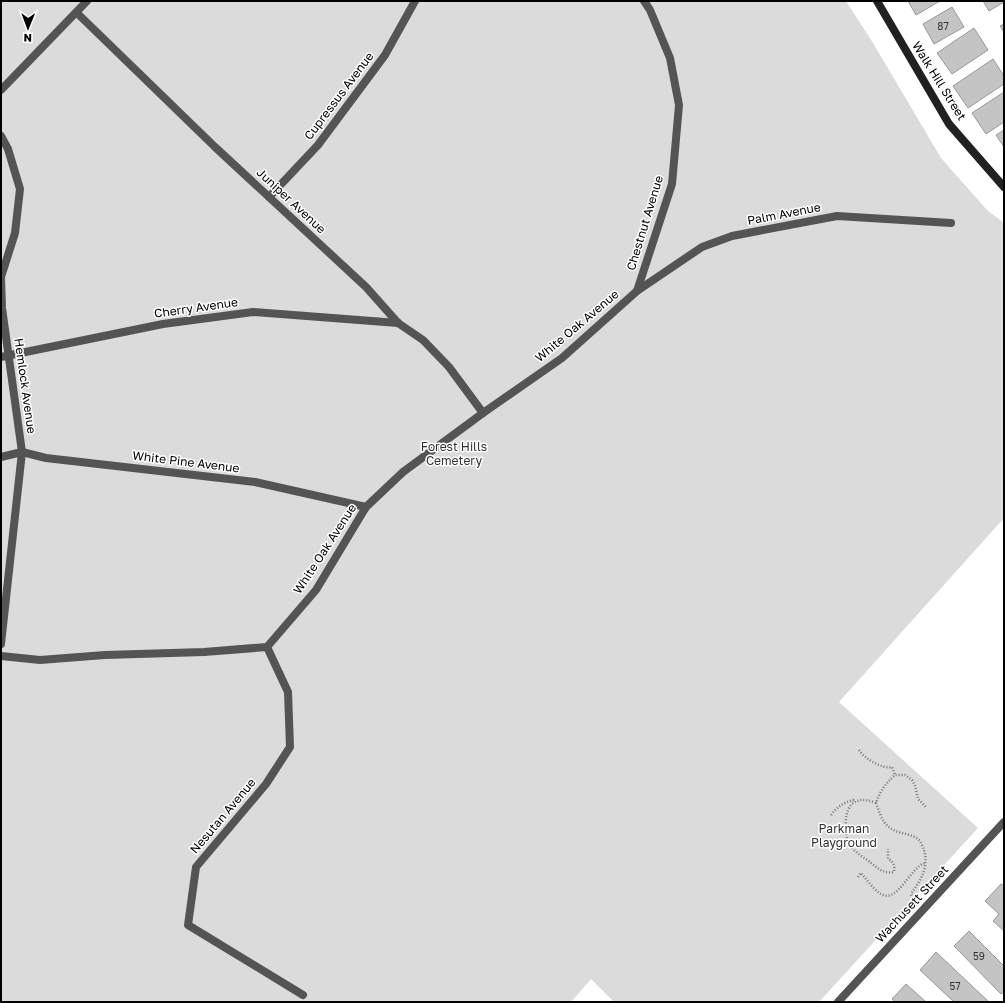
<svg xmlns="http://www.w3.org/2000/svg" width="1005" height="1003" viewBox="0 0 1005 1003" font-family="'Golos Text',sans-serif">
  <rect width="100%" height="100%" fill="#fff"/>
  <polygon fill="#dbdbdb" points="1,1 846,1 873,43 941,158 987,210 1004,223 1004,518 839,702 978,828 819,1002 614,1002 591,979 571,1002 1,1002"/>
  <g fill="#c4c4c4" stroke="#989898">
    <polygon points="908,1 940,1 916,15"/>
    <polygon points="983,1 1004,1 1004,2 989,11"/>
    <polygon points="952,7 964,27 934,44 923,24"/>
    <polygon points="1004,24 1004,32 1000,26"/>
    <polygon points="974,28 988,50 952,74 937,53"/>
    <polygon points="993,59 1004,76 1004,84 968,108 953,86"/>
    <polygon points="1004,92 1004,122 986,134 972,113"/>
    <polygon points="1004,130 1004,147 996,135"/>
    <polygon points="1001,884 1004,886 1004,931 993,921 999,914 985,901"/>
    <polygon points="969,931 1004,966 1004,992 1001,994 954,946"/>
    <polygon points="936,952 989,1002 954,1002 920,970"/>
    <polygon points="906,984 926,1002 895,1002 892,999"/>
  </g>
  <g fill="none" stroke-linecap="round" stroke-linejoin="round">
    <g stroke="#767676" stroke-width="2.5" stroke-dasharray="1 2" stroke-linecap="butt">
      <path d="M 859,750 C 865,759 882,769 892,767 L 895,775"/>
      <path d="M 876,803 C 852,793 844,809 846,830 C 846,835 847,841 850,845 C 854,852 865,858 871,863 C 878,869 885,874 894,872 C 895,866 894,862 888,859 L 888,849"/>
      <path d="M 831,815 C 837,807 843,803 853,800 L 855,802"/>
      <path d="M 858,877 L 861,873 C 867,880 874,890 881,894 C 898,904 910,867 925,863"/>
      <path d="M 914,901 L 911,894 C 921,880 929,867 924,850 C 923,847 921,842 918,839 C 910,833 897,834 889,827 C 882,822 879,811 876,803 C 880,791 886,783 895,775 L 905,775 L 912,780 L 915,785 L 918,799 L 926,807"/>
    </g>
    <g stroke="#545454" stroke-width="8">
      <polyline points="77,13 215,147 366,287 398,323 423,340 449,367 483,413"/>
      <polyline points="1,90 87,1"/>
      <polyline points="1,136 8,149 20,189 15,233 1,277 2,308 22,452 1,644"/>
      <polyline points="269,197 318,145 385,55 415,1"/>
      <polyline points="637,291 672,184 679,105 670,58 650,10 644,1"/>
      <polyline points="1,357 163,324 253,312 398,323"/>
      <polyline points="1,457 22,452 46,458 255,482 366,507"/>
      <polyline points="267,647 288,692 290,747 266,784 196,867 188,925 303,995"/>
      <polyline points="1,656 40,660 105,655 204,652 267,647 316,590 366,507 403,472 483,413 562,358 637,291 702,247 732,236 837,216 951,223"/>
    </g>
    <polyline stroke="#545454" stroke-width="8" points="838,1002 1004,822"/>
    <polyline stroke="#212121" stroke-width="8" points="877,1 949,124 1004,187"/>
  </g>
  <g text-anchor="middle" stroke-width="3" stroke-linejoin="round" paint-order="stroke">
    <g font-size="10" fill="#313131">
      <text x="943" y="30">87</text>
      <text x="979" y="960">59</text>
      <text x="955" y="990">57</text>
    </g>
    <g font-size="12" fill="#000" stroke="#fff">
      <text transform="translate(939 81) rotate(58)" y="4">Walk Hill Street</text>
      <text transform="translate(339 96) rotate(-53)" y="4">Cupressus Avenue</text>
      <text transform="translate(291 201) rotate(43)" y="4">Juniper Avenue</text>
      <text transform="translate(784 214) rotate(-11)" y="4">Palm Avenue</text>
      <text transform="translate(645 223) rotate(-73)" y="4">Chestnut Avenue</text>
      <text transform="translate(196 308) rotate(-8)" y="4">Cherry Avenue</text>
      <text transform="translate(577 326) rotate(-40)" y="4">White Oak Avenue</text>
      <text transform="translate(25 386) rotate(82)" y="4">Hemlock Avenue</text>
      <text transform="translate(186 462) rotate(7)" y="4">White Pine Avenue</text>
      <text transform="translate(325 549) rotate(-57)" y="4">White Oak Avenue</text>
      <text transform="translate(223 816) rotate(-50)" y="4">Nesutan Avenue</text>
      <text transform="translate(912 904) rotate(-47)" y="4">Wachusett Street</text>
    </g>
    <g font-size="12" fill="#323232" stroke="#fff">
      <text x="454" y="451">Forest Hills<tspan x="454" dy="14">Cemetery</tspan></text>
      <text x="844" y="833">Parkman<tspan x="844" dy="14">Playground</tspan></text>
    </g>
  </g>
  <rect width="1005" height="1003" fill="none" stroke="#000000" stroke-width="4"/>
  <g transform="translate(28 28) rotate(181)" stroke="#ffffff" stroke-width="3" paint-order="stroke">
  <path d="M0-3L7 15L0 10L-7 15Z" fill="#000000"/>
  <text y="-6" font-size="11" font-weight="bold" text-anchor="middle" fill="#000000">N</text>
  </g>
</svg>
